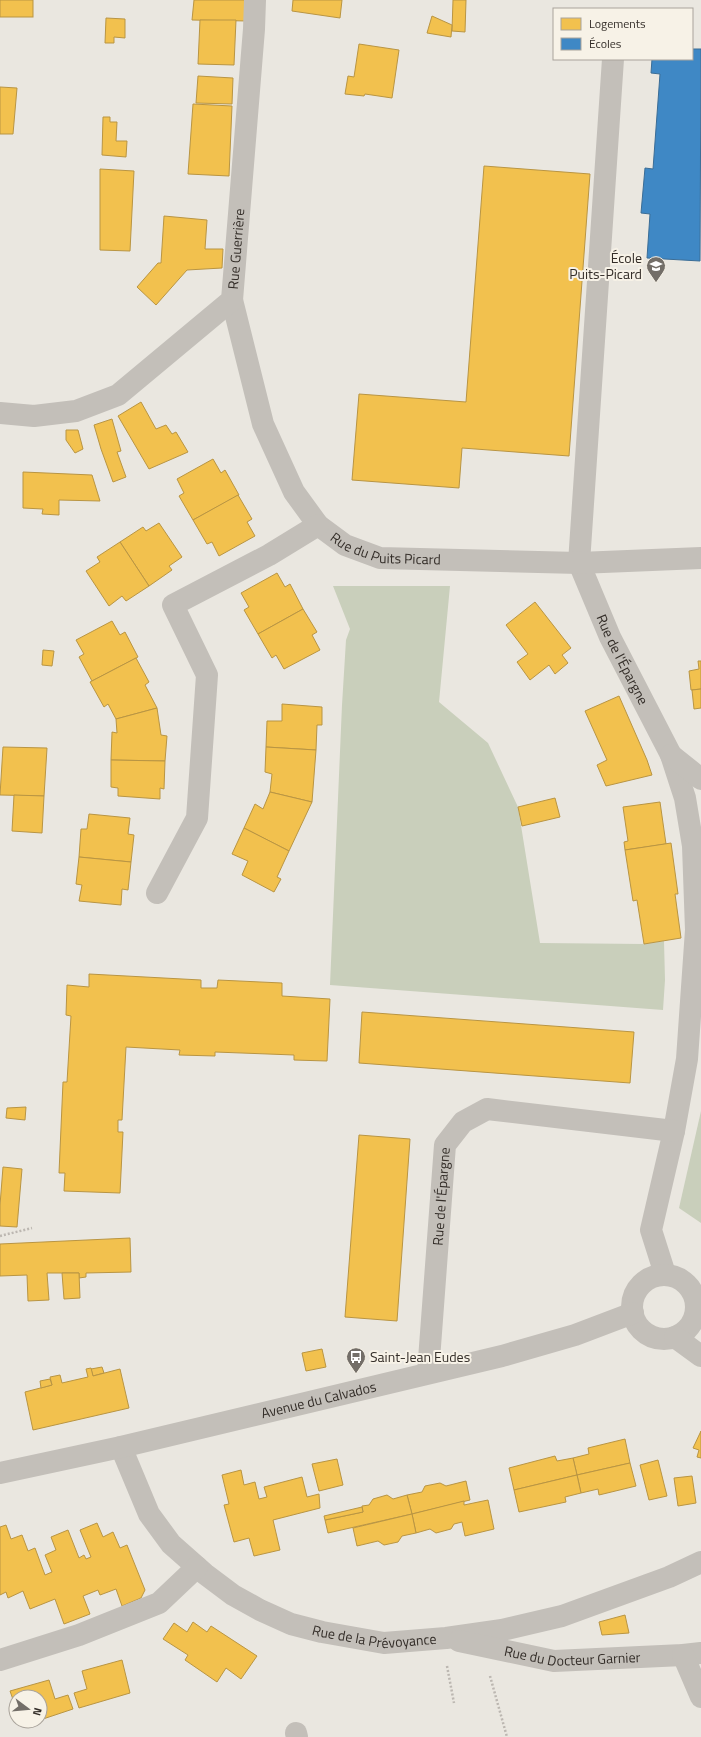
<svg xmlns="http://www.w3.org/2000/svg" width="701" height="1737" viewBox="0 0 701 1737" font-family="'Titillium Web',sans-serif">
  <rect width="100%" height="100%" fill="#eae7e0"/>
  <g fill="#c9cfbb">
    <polygon points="333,586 450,586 439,702 488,743 518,807 540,943 644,944 664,941 665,980 663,1010 330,985 342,705 346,640 350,629"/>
    <polygon points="701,1111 701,1223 679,1208"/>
  </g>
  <g fill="#f2c14e" stroke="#b99543">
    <rect x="0" y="0" width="33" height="17"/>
    <polygon points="194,0 248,0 248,21 192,20"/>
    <polygon points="293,0 342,0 340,18 292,11"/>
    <polygon points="453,0 466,0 465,32 452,31"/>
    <polygon points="432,16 452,25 451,37 427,33"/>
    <polygon points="106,18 125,19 125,38 114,37 114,43 105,43"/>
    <polygon points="200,20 236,20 234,65 198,64"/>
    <polygon points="359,44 399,50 392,98 365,94 364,96 345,94 348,76 354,77"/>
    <polygon points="198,76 233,78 232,104 196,103"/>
    <polygon points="0,87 17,88 13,134 0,134"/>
    <polygon points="193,104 232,106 229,176 188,174"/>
    <polygon points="103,117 110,117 110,122 117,122 116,141 127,141 126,157 102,155"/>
    <polygon points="484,166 590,174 569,456 462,448 459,488 352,480 359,394 466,402"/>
    <polygon points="100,169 134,171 130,251 100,250"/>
    <polygon points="164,216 207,220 205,249 223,249 222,268 187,270 156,305 137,287 158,263 161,263"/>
    <polygon points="141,402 156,429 166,425 172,434 176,432 188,452 149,469 118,416"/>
    <polygon points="112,419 121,451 117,452 126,477 113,482 101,449 94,425"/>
    <polygon points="66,430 78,430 83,449 75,453 66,440"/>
    <polygon points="213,459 221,473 225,470 239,495 193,520 179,496 184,493 177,479"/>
    <polygon points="23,472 92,475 100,501 59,500 59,515 42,514 43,509 23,508"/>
    <polygon points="238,495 252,519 247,522 255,536 219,556 212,542 207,544 193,520"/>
    <polygon points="159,523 182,557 169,566 172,570 149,586 120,542 143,527 146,531"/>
    <polygon points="120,542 149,586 126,601 122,596 109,606 86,571 100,562 97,557"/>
    <polygon points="277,573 285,587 290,584 303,609 258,634 244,610 249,607 241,593"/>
    <polygon points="535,602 571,648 562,655 568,663 555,674 549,665 530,680 517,662 528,654 506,625"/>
    <polygon points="303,609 317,632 312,635 320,650 284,669 276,655 272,658 258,634"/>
    <polygon points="112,621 120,635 125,632 138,657 92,681 79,657 84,654 76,640"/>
    <polygon points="43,650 54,651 52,666 42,665"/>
    <polygon points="136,658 149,682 145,685 157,708 116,719 108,704 104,707 90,682"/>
    <polygon points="698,661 701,661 701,689 691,690 689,671 699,669"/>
    <polygon points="701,689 701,708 694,709 692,690"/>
    <polygon points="619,696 647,760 652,775 606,786 597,765 607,760 585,711"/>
    <polygon points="282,704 322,707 322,725 317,725 316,750 266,747 267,721 282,721"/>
    <polygon points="157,708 161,735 167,736 165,761 111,760 112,732 117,733 116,719"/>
    <polygon points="3,747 47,748 44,796 0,795"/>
    <polygon points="266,747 316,750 312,802 270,792 272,774 265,772"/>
    <polygon points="111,760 165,761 164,789 160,788 160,799 118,796 118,788 111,787"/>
    <polygon points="270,792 312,802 289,851 244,828 255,804 263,809"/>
    <polygon points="14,795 44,796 42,833 12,831"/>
    <polygon points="555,798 560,817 522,826 518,807"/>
    <polygon points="660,802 666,844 625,850 624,842 628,841 623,807"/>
    <polygon points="89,814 130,818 128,834 134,835 131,862 79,857 81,829 87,829"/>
    <polygon points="244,828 289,851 277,877 281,879 274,892 242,875 248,861 232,854"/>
    <polygon points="671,843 678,894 675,894 681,938 644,944 637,900 633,901 625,850"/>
    <polygon points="79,857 131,862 128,890 122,889 121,905 79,901 82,885 76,884"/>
    <polygon points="89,974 201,980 201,988 217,988 218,980 282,983 282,996 330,999 327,1061 294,1060 294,1055 215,1052 215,1056 179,1055 180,1050 126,1047 122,1120 118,1120 118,1132 123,1132 120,1193 64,1191 65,1173 59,1173 63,1082 67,1082 71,1016 66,1015 67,985 89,987"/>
    <polygon points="362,1012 634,1032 630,1083 359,1063"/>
    <polygon points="26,1107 25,1120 6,1118 7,1108"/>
    <polygon points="359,1135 410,1139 397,1321 345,1317"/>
    <polygon points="3,1167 22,1169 17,1227 0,1226 0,1205"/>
    <polygon points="130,1238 131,1272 86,1273 86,1277 79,1278 79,1273 47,1273 49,1300 28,1301 27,1275 0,1276 0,1244"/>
    <polygon points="62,1273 79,1273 80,1298 64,1299"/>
    <polygon points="322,1349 326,1367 306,1371 302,1353"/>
    <polygon points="102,1367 104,1373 93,1376 91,1369"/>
    <polygon points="91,1368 93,1376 120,1369 129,1408 33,1430 25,1392 52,1385 50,1377 60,1375 62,1383 88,1377 86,1369"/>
    <polygon points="50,1379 52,1385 41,1388 40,1381"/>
    <polygon points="701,1431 701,1458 697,1457 699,1450 693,1448"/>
    <polygon points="625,1439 630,1463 577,1475 573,1458 589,1454 588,1448"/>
    <polygon points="555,1456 557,1461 573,1458 577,1475 514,1490 509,1468"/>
    <polygon points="337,1459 343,1485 319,1491 312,1464"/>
    <polygon points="658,1460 667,1496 649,1500 640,1465"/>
    <polygon points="630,1463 636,1486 599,1495 598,1489 581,1493 577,1475"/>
    <polygon points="241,1470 244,1485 255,1482 259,1499 267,1497 264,1487 302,1477 307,1497 319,1494 320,1508 273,1520 280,1550 254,1556 249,1538 234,1542 224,1505 229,1504 222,1475"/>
    <polygon points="577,1475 581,1493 565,1497 566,1502 519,1512 514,1490"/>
    <polygon points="692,1476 696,1503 678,1506 674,1478"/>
    <polygon points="466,1481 470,1500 412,1514 407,1495 422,1492 425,1486 440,1483 446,1486"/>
    <polygon points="387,1495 393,1499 407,1495 412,1514 328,1533 325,1520 363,1512 362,1506 369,1505 373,1499"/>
    <polygon points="488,1500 494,1529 465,1536 462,1522 454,1524 451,1529 436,1533 430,1529 416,1533 412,1514 464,1501 464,1505"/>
    <polygon points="362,1507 363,1512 325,1520 324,1516"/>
    <polygon points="412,1514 416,1533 402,1536 398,1542 384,1545 378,1541 357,1546 353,1528"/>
    <polygon points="97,1523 103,1537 113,1532 120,1548 127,1545 145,1590 141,1598 122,1606 116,1589 100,1595 98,1590 83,1596 90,1614 64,1624 55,1599 30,1609 23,1591 8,1598 6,1592 0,1595 0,1527 6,1525 11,1539 22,1535 28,1551 35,1548 45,1575 52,1572 45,1555 56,1550 51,1537 68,1530 79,1558 84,1555 86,1559 91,1557 80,1530"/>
    <polygon points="625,1615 629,1633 602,1635 599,1622"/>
    <polygon points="193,1622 207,1632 211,1626 257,1656 241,1679 226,1668 217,1682 185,1660 188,1655 163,1639 174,1623 187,1632"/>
    <polygon points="122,1660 130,1693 79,1708 74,1693 87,1689 82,1671"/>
    <polygon points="49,1680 55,1699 68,1695 73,1709 40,1720 40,1697 16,1697 16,1708 10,1691"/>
    <polygon points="21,1721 38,1721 22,1726"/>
  </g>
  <polygon fill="#3f88c5" stroke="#3b6d96" points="692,49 701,49 700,261 647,258 650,214 641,213 645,168 653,169 660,74 651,73 652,59 692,59"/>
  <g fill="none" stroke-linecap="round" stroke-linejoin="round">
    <g stroke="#bcb7b1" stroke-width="2.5" stroke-dasharray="2 2" stroke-linecap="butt">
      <polyline points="0,1236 32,1228"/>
      <polyline points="447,1666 454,1703"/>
      <polyline points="490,1676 507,1737"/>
    </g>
    <g stroke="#c3bfb9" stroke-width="22">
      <path id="s1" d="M 613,59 L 579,563 L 610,637 L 671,755 L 685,798 L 693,846 L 696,930 L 687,1059 L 674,1131 L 651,1230 L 665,1274"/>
      <path id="s2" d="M 232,300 L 263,424 L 294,492 L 318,525 L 345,545 L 380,558 L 579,563 L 701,558"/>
      <path id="s3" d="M 0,413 L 34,416 L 76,411 L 118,395 L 232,300 L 254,29 L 255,0"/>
      <polyline points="671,755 701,779"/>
      <polyline points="157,893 197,818 207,675 173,605 269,555 318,525"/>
      <circle cx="664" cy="1307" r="32"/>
      <polyline points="675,1337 701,1356"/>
      <path id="s4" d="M 428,1373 L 445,1145 L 463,1122 L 487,1109 L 674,1131"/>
      <path id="s5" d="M 121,1447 L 149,1514 L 171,1544 L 205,1574 L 233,1595 L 260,1610 L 291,1624 L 322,1632 L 384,1643 L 446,1638 L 502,1630 L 562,1616 L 669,1577 L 701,1562"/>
      <path id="s6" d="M 0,1473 L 121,1447 L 502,1356 L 575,1335 L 633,1313"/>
      <path id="s7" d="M 459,1641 L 554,1661 L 683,1655 L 701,1653"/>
      <polyline points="683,1655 701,1697"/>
      <polyline points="0,1660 79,1635 159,1603 197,1567"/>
      <polyline points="296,1733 297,1737"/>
    </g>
  </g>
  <defs>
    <symbol id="school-pin" viewBox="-11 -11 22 30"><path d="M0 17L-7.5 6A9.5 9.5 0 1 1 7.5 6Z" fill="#736e68" stroke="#f7f2e7"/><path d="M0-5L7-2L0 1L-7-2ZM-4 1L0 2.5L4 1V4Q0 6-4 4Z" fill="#fff"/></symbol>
    <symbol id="bus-pin" viewBox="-11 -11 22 30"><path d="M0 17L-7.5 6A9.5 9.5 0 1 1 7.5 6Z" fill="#736e68" stroke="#f7f2e7"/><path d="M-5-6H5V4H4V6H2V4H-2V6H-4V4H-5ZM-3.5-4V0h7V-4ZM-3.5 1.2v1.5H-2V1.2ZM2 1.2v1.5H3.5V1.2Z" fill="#fff"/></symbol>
  </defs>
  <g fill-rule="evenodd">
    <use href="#school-pin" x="645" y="255" width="22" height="30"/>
    <use href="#bus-pin" x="345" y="1346" width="22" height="30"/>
  </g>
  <g text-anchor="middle" stroke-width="4" stroke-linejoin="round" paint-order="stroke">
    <g font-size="14" fill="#332d28" stroke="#f7f2e7">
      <text dy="5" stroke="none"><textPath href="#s3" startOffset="321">Rue Guerrière</textPath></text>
      <text dy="5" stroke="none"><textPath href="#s2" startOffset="318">Rue du Puits Picard</textPath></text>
      <text dy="5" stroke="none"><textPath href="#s1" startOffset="611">Rue de l'Épargne</textPath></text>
      <text dy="5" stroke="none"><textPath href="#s4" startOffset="177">Rue de l'Épargne</textPath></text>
      <text dy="5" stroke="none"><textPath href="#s6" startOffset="327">Avenue du Calvados</textPath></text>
      <text dy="5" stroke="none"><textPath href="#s5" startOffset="340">Rue de la Prévoyance</textPath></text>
      <text dy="5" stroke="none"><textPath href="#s7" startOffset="115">Rue du Docteur Garnier</textPath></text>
    </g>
    <g font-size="14" fill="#332d28" stroke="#f7f2e7" text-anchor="end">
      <text x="642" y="263">École<tspan x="642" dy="16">Puits-Picard</tspan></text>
      <text x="370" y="1362" text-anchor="start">Saint-Jean Eudes</text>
    </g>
  </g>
  <rect x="553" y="8" width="140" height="52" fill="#f7f2e7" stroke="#a9a39b"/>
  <rect x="561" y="18" width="20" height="12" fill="#f2c14e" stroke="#a9a39b"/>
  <text x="589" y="28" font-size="12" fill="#332d28">Logements</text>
  <rect x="561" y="38" width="20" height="12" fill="#3f88c5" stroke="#a9a39b"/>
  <text x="589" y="48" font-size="12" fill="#332d28">Écoles</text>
  <g transform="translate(28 1709) rotate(106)"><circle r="19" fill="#f7f2e7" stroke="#a9a39b"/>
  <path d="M0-3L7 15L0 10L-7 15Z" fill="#736e68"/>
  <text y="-6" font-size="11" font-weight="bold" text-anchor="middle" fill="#332d28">N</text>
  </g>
</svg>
